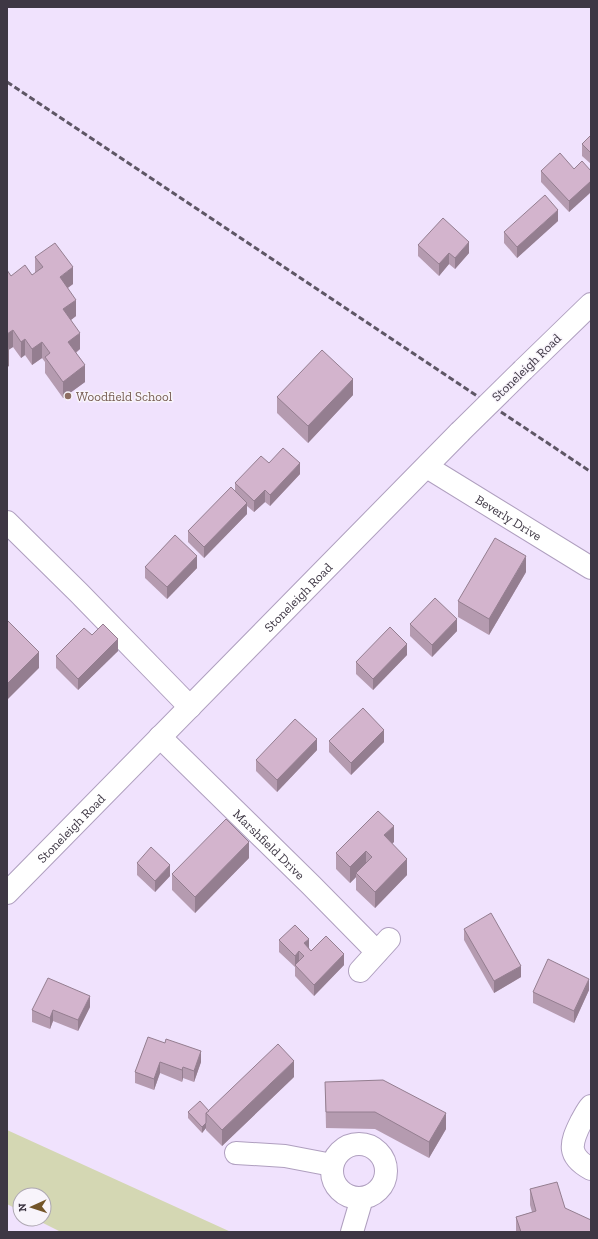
<svg xmlns="http://www.w3.org/2000/svg" width="598" height="1239" viewBox="0 0 598 1239" font-family="'Zilla Slab',serif">
  <rect width="100%" height="100%" fill="#f0e2fd"/>
  <polygon fill="#d4d7b3" points="7,1130 231,1232 61,1232 35,1219 44,1219 44,1195 20,1195 20,1211 7,1204"/>
  <g fill="none" stroke-linecap="round" stroke-linejoin="round">
    <defs>
      <g id="minor">
        <polyline points="523,370 591,304"/>
        <path id="s1" d="M 427,467 L 591,568"/>
        <polyline points="7,522 79,593 190,707"/>
        <path id="s2" d="M 160,737 L 311,885 L 377,952"/>
        <path id="s3" d="M 7,893 L 460,432"/>
        <polyline points="360,971 389,939"/>
        <path d="M 591,1106 C 587,1110 584,1117 581,1122 C 570,1144 567,1156 591,1169"/>
        <circle cx="359" cy="1171" r="27"/>
        <polyline points="236,1153 285,1156 332,1165"/>
        <polyline points="352,1232 362,1198"/>
      </g>
    </defs>
    <use href="#minor" stroke="#af9fbf" stroke-width="24"/>
    <use href="#minor" stroke="#fff" stroke-width="22"/>
    <polyline stroke="#5e5665" stroke-width="3" stroke-dasharray="6 3" stroke-linecap="butt" points="7,82 591,472"/>
    <defs>
      <polyline id="minor-bridge" points="460,432 523,370"/>
    </defs>
    <use href="#minor-bridge" stroke="#af9fbf" stroke-width="24" stroke-linecap="butt"/>
    <use href="#minor-bridge" stroke="#fff" stroke-width="22"/>
  </g>
  <g fill="#b59bb0">
    <polygon points="591,135 591,164 582,156 582,144"/>
    <polygon points="574,169 591,171 591,192 569,212 541,182 541,171"/>
    <polygon points="558,221 517,258 504,243 504,232"/>
    <polygon points="418,245 469,253 455,269 449,264 439,276 418,256"/>
    <polygon points="35,257 73,284 68,288 76,316 71,320 80,349 76,353 85,382 63,398 45,373 45,362 42,358 32,365 25,355 21,358 13,347 9,349 9,366 7,367 11,276 32,275 35,273"/>
    <polygon points="353,395 308,443 277,413 277,397"/>
    <polygon points="269,463 300,474 270,506 265,502 254,512 247,506 247,514 204,558 188,542 188,531 235,491 235,483"/>
    <polygon points="145,567 197,568 167,599 145,578"/>
    <polygon points="526,572 489,635 458,617 458,601"/>
    <polygon points="410,624 457,631 432,657 410,636"/>
    <polygon points="92,635 118,651 78,690 56,668 56,656"/>
    <polygon points="407,655 373,690 356,674 356,662"/>
    <polygon points="329,741 384,742 351,775 329,752"/>
    <polygon points="317,750 277,792 256,771 256,760"/>
    <polygon points="394,842 392,843 407,875 375,908 356,890 356,877 350,883 336,869 336,853"/>
    <polygon points="249,858 195,913 172,890 172,874"/>
    <polygon points="137,863 170,876 155,892 137,875"/>
    <polygon points="464,929 521,977 494,993 464,940"/>
    <polygon points="279,940 309,948 311,951 344,965 314,996 295,976 295,967 279,952"/>
    <polygon points="589,990 574,1023 533,1003 533,992"/>
    <polygon points="90,1007 78,1031 53,1021 50,1029 32,1022 32,1010"/>
    <polygon points="148,1037 201,1062 194,1082 183,1078 182,1082 160,1073 154,1090 135,1083 135,1072"/>
    <polygon points="294,1077 222,1146 206,1130 206,1128 202,1133 188,1118 188,1112 209,1111"/>
    <polygon points="325,1082 446,1129 429,1158 375,1129 326,1128"/>
    <polygon points="530,1189 565,1208 591,1232 516,1232 516,1217 532,1212 530,1205"/>
  </g>
  <g fill="#947e90">
    <polygon points="591,181 591,192 569,212 569,201"/>
    <polygon points="558,210 558,221 517,258 517,247"/>
    <polygon points="469,242 469,253 455,269 455,258"/>
    <polygon points="449,253 449,264 439,276 439,264"/>
    <polygon points="73,267 73,284 60,293 60,277"/>
    <polygon points="76,300 76,316 63,326 63,309"/>
    <polygon points="13,330 13,347 7,351 7,334"/>
    <polygon points="80,333 80,349 68,358 68,342"/>
    <polygon points="25,339 25,355 21,358 21,342"/>
    <polygon points="42,342 42,358 32,365 32,349"/>
    <polygon points="9,349 9,366 7,367 7,351"/>
    <polygon points="85,365 85,382 63,398 63,382"/>
    <polygon points="353,379 353,395 308,443 308,426"/>
    <polygon points="300,463 300,474 270,506 270,495"/>
    <polygon points="265,490 265,502 254,512 254,501"/>
    <polygon points="247,503 247,514 204,558 204,547"/>
    <polygon points="197,556 197,568 167,599 167,587"/>
    <polygon points="526,556 526,572 489,635 489,619"/>
    <polygon points="457,619 457,631 432,657 432,645"/>
    <polygon points="118,639 118,651 78,690 78,679"/>
    <polygon points="407,644 407,655 373,690 373,679"/>
    <polygon points="39,652 39,668 7,700 7,684"/>
    <polygon points="384,730 384,742 351,775 351,763"/>
    <polygon points="317,739 317,750 277,792 277,780"/>
    <polygon points="394,826 394,842 384,852 384,835"/>
    <polygon points="249,842 249,858 195,913 195,897"/>
    <polygon points="366,851 366,868 356,873 356,877 350,883 350,867"/>
    <polygon points="407,859 407,875 375,908 375,892"/>
    <polygon points="170,865 170,876 155,892 155,881"/>
    <polygon points="309,939 309,950 304,943"/>
    <polygon points="299,951 299,963 295,965 295,956"/>
    <polygon points="344,954 344,965 314,996 314,985"/>
    <polygon points="521,966 521,977 494,993 494,981"/>
    <polygon points="589,979 589,990 574,1023 574,1011"/>
    <polygon points="90,996 90,1007 78,1031 78,1020"/>
    <polygon points="53,1010 53,1021 50,1029 50,1018"/>
    <polygon points="201,1051 201,1062 194,1082 194,1071"/>
    <polygon points="294,1061 294,1077 222,1146 222,1130"/>
    <polygon points="160,1062 160,1073 154,1090 154,1079"/>
    <polygon points="183,1067 183,1078 182,1082 182,1070"/>
    <polygon points="446,1113 446,1129 429,1158 429,1142"/>
    <polygon points="206,1123 206,1128 202,1133 202,1127"/>
  </g>
  <g fill="#d3b4cd" stroke="#947e90">
    <polygon points="591,135 591,153 582,144"/>
    <polygon points="560,153 574,169 582,161 591,171 591,181 569,201 541,171"/>
    <polygon points="545,195 558,210 517,247 504,232"/>
    <polygon points="443,218 469,242 455,258 449,253 439,264 418,245"/>
    <polygon points="55,243 73,267 60,277 76,300 63,309 80,333 68,342 85,365 63,382 45,357 50,353 42,342 32,349 25,339 21,342 13,330 7,334 7,270 11,276 25,265 32,275 43,267 35,257"/>
    <polygon points="7,346 9,349 7,351"/>
    <polygon points="322,350 353,379 308,426 277,397"/>
    <polygon points="283,448 300,463 270,495 265,490 254,501 235,483 261,456 269,463"/>
    <polygon points="231,487 247,503 204,547 188,531"/>
    <polygon points="175,535 197,556 167,587 145,567"/>
    <polygon points="495,538 526,556 489,619 458,601"/>
    <polygon points="435,598 457,619 432,645 410,624"/>
    <polygon points="8,621 39,652 7,684 7,622"/>
    <polygon points="103,624 118,639 78,679 56,656 84,628 92,635"/>
    <polygon points="390,627 407,644 373,679 356,662"/>
    <polygon points="363,708 384,730 351,763 329,741"/>
    <polygon points="295,719 317,739 277,780 256,760"/>
    <polygon points="378,811 394,826 384,835 407,859 375,892 356,873 372,857 366,851 350,867 336,853"/>
    <polygon points="226,819 249,842 195,897 172,874"/>
    <polygon points="151,847 170,865 155,881 137,863"/>
    <polygon points="491,913 521,966 494,981 464,929"/>
    <polygon points="295,925 309,939 304,943 311,951 326,936 344,954 314,985 295,965 304,956 299,951 295,956 279,940"/>
    <polygon points="548,959 589,979 574,1011 533,992"/>
    <polygon points="48,978 90,996 78,1020 53,1010 50,1018 32,1010"/>
    <polygon points="148,1037 165,1043 166,1039 201,1051 194,1071 183,1067 182,1070 160,1062 154,1079 135,1072"/>
    <polygon points="278,1044 294,1061 222,1130 206,1113"/>
    <polygon points="383,1080 446,1113 429,1142 375,1112 326,1112 325,1082"/>
    <polygon points="200,1101 209,1111 206,1113 206,1123 202,1127 188,1112"/>
    <polygon points="557,1182 565,1208 591,1220 591,1232 521,1232 516,1217 536,1211 530,1189"/>
  </g>
  <circle fill="#8d6e63" stroke="#f8f4fb" stroke-width="1.5" cx="68" cy="396" r="4"/>
  <g text-anchor="middle" stroke-width="3" stroke-linejoin="round" paint-order="stroke">
    <g font-size="13" fill="#3e3744" stroke="#f8f4fb">
      <text transform="translate(526 367) rotate(-44)" y="5">Stoneleigh Road</text>
      <text dy="5" stroke="none"><textPath href="#s1" startOffset="96">Beverly Drive</textPath></text>
      <text dy="5" stroke="none"><textPath href="#s3" startOffset="415">Stoneleigh Road</textPath></text>
      <text dy="5" stroke="none"><textPath href="#s3" startOffset="91">Stoneleigh Road</textPath></text>
      <text dy="5" stroke="none"><textPath href="#s2" startOffset="153">Marshfield Drive</textPath></text>
    </g>
    <g font-size="13" fill="#785e54" stroke="#f8f4fb" text-anchor="start">
      <text x="76" y="401">Woodfield School</text>
    </g>
  </g>
  <rect width="598" height="1239" fill="none" stroke="#3e3744" stroke-width="16"/>
  <g transform="translate(32 1207) rotate(267)"><circle r="19" fill="#f8f4fb" stroke="#aea8b2"/>
  <path d="M0-3L7 15L0 10L-7 15Z" fill="#73552a"/>
  <text y="-6" font-size="11" font-weight="bold" text-anchor="middle" fill="#3e3744">N</text>
  </g>
</svg>
